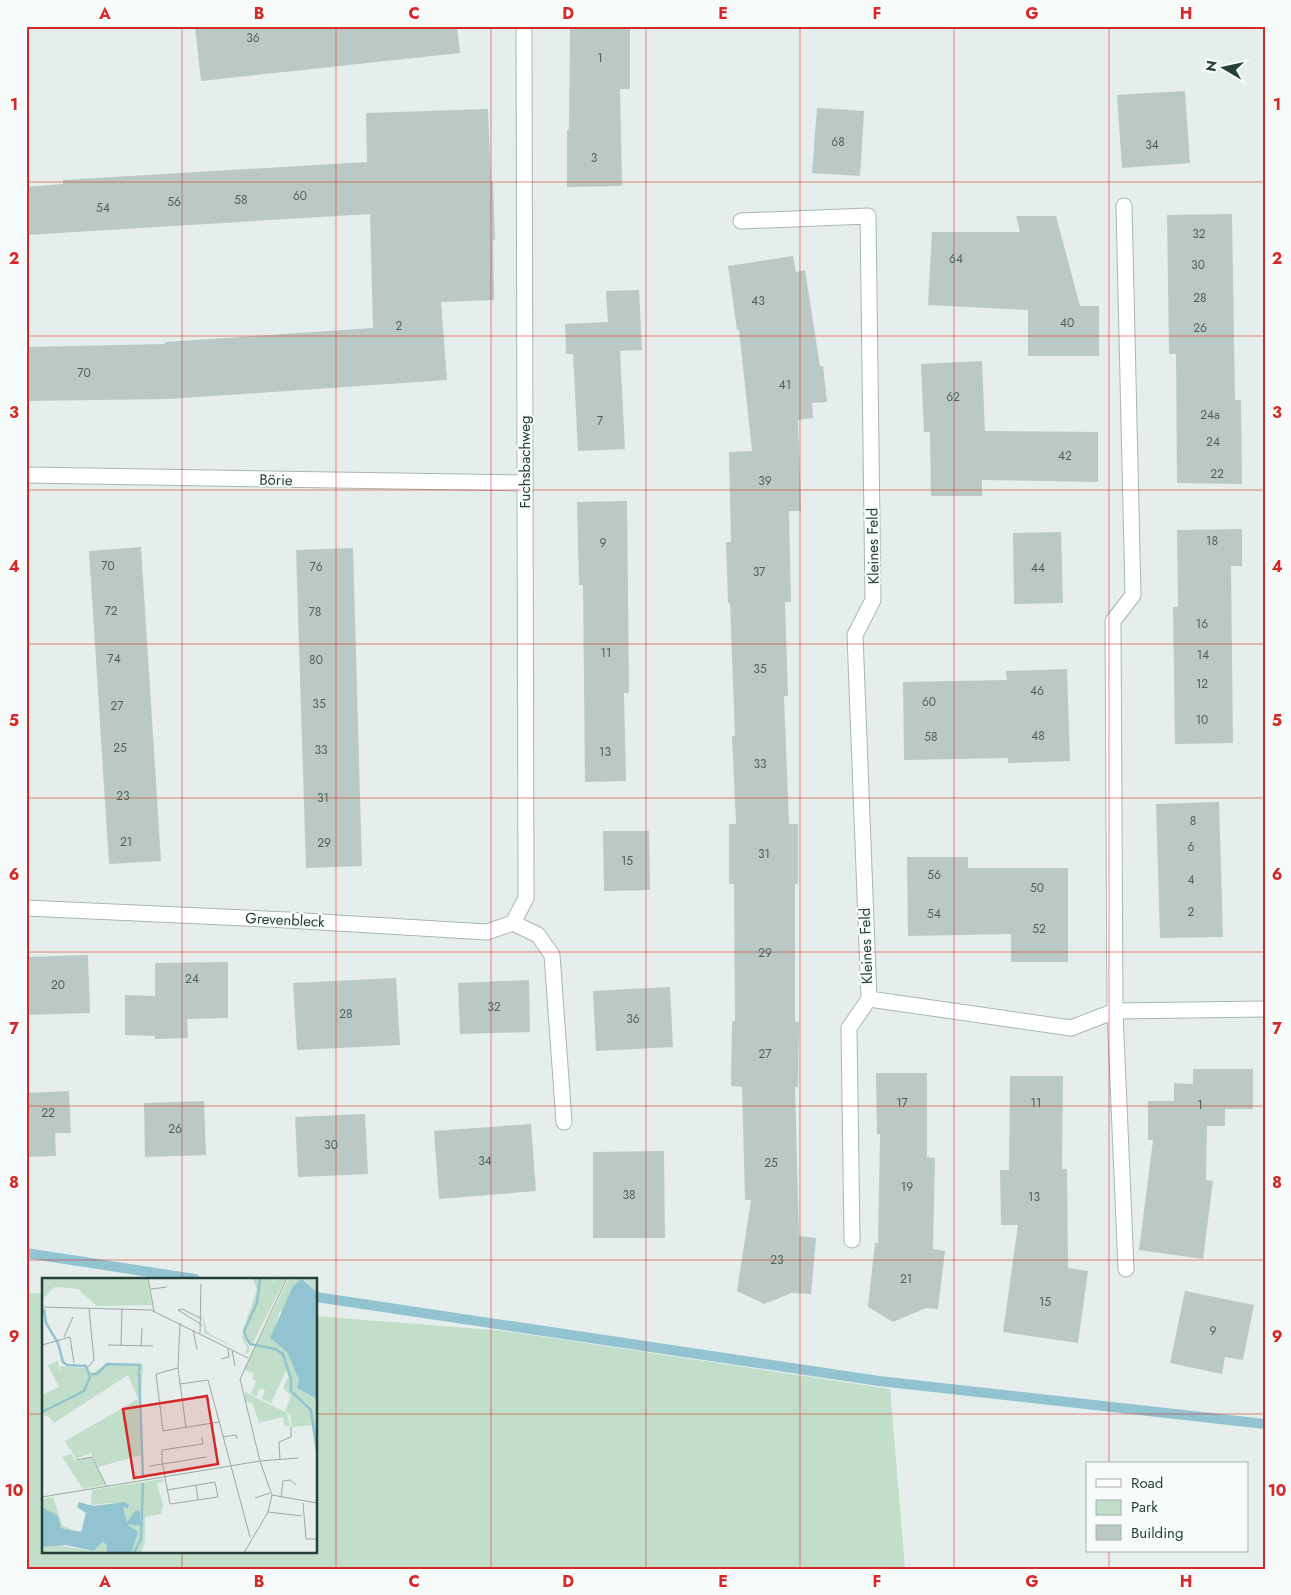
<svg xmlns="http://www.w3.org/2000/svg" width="1291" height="1595" viewBox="0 0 1291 1595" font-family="Jost,sans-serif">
  <rect width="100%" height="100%" fill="#e6eeeb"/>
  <polygon fill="#c0dec9" points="26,1293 44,1294 44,1551 316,1551 316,1316 505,1331 890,1389 905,1569 26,1569"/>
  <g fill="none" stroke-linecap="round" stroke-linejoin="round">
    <g stroke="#91c4d0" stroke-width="10">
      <polyline points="26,1253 195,1279"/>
      <polyline points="316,1297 879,1381 1265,1424"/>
    </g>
  </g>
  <g fill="#bbc9c4">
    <polygon points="195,26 457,26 460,53 201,81"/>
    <polygon points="570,28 630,29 630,89 620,89 622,186 567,187 567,130 569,129"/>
    <polygon points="1185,91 1190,163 1122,168 1117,95"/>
    <polygon points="817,108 864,111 860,176 812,173"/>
    <polygon points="488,109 491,182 493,182 495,240 493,240 494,300 441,302 447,380 168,399 26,401 26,347 165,344 165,342 373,328 370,214 26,235 26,187 63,184 63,180 367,162 366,113"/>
    <polygon points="1232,214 1235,400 1241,400 1242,484 1177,483 1176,354 1169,354 1167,215"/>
    <polygon points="1016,216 1056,216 1080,306 1099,306 1099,356 1028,356 1028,310 928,305 932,232 1020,232"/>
    <polygon points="793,256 796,272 805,270 820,366 823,366 827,402 812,403 813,418 798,420 801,511 789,511 791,602 785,602 788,696 784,696 789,824 798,824 798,884 795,884 795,1022 799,1022 798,1087 795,1087 799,1236 816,1238 811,1294 792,1293 764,1304 737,1291 751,1200 745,1200 742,1087 731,1086 732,1021 735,1021 734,884 729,884 729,824 736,824 732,736 735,736 730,603 728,603 726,542 731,542 729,452 752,451 739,330 737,330 728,266"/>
    <polygon points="639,290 642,350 620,351 625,449 578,451 573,354 566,354 565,324 608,322 606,291"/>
    <polygon points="982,361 985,431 1098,432 1098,482 982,480 982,496 931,496 930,432 924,432 921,364"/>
    <polygon points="627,501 629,693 624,693 626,781 585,782 583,585 579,585 577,502"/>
    <polygon points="1242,529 1242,566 1231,566 1233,743 1175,744 1173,607 1178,607 1177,530"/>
    <polygon points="1061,532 1063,603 1014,604 1013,533"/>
    <polygon points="141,547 161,861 109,864 89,551"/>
    <polygon points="353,548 362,866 306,868 296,550"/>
    <polygon points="1067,669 1070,761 1008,763 1008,758 904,760 903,682 1007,680 1006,671"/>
    <polygon points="1219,802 1223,937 1160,938 1156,804"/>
    <polygon points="603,831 649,831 650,890 604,891"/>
    <polygon points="907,857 968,857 968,868 1068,868 1068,962 1011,962 1011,934 908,936"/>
    <polygon points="88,955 90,1013 26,1015 26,957"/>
    <polygon points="228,962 228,1018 187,1019 188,1038 155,1039 155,1036 125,1035 125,995 155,996 155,963"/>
    <polygon points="396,978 400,1045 297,1050 293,983"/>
    <polygon points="529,980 530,1032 460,1034 458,983"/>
    <polygon points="670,987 673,1047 596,1051 593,991"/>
    <polygon points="1193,1069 1253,1069 1253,1109 1225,1109 1225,1126 1207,1126 1206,1180 1213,1181 1203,1259 1139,1250 1153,1140 1148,1140 1148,1101 1174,1101 1174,1083 1193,1084"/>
    <polygon points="876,1073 927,1073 927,1157 935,1158 933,1249 945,1251 938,1309 926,1308 893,1322 868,1307 875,1243 878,1243 880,1134 877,1134"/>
    <polygon points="1010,1076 1063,1076 1062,1169 1067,1169 1068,1268 1088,1271 1078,1343 1003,1332 1018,1225 1001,1225 1000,1170 1009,1170"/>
    <polygon points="69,1091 71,1133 55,1133 56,1156 26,1157 26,1093"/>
    <polygon points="204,1101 206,1155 145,1157 144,1103"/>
    <polygon points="365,1114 368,1174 298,1177 295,1117"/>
    <polygon points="531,1124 536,1191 439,1199 434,1131"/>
    <polygon points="664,1151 665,1238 593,1238 593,1152"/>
    <polygon points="1185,1291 1254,1305 1243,1360 1225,1357 1222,1374 1170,1363"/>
  </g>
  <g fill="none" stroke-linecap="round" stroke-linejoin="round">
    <defs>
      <polyline id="service" points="513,923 538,935 552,955 564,1122"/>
      <g id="minor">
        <polyline points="1124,206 1133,595 1113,621 1115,1011 1126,1269"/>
        <polyline points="741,221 868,216 873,600 855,635 869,999 1071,1028 1115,1011 1265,1009"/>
        <polyline points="26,475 525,483"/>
        <polyline points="26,908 287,920 487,932 513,923 526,898 524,26"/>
        <polyline points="852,1240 849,1028 869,999"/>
      </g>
    </defs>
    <use href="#service" stroke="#a8b6b2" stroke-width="17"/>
    <use href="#minor" stroke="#a8b6b2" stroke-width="17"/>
    <use href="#service" stroke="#fff" stroke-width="15"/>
    <use href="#minor" stroke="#fff" stroke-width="15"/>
  </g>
  <path fill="none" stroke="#d62828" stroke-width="1" stroke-opacity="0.55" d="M 182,26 L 182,1279M 336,26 L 336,1569M 491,26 L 491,1569M 646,26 L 646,1569M 800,26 L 800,1569M 954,26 L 954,1569M 1109,26 L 1109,1464M 26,182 L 1265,182M 26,336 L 1265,336M 26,490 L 1265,490M 26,644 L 1265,644M 26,798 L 1265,798M 26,952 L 1265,952M 26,1106 L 1265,1106M 26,1260 L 1265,1260M 26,1414 L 44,1414M 316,1414 L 1265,1414M 182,1551 L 182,1569M 1109,1551 L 1109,1569"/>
  <g text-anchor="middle" stroke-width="4.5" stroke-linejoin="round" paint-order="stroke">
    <g font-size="12" fill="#4a625c">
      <text x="253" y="42">36</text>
      <text x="600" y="62">1</text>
      <text x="838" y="146">68</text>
      <text x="1152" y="149">34</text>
      <text x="594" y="162">3</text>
      <text x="300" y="200">60</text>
      <text x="241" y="204">58</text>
      <text x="174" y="206">56</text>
      <text x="103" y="212">54</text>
      <text x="1199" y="238">32</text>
      <text x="956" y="263">64</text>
      <text x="1198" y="269">30</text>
      <text x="1200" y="302">28</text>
      <text x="758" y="305">43</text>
      <text x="1067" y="327">40</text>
      <text x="399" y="330">2</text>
      <text x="1200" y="332">26</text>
      <text x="84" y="377">70</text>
      <text x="785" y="389">41</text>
      <text x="953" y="401">62</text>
      <text x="1210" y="419">24a</text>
      <text x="600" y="425">7</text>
      <text x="1213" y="446">24</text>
      <text x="1065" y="460">42</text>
      <text x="1217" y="478">22</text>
      <text x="765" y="485">39</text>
      <text x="1212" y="545">18</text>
      <text x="603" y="547">9</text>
      <text x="108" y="570">70</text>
      <text x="316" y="571">76</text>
      <text x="1038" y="572">44</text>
      <text x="759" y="576">37</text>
      <text x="111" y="615">72</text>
      <text x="315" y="616">78</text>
      <text x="1202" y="628">16</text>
      <text x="606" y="657">11</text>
      <text x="1203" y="659">14</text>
      <text x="114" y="663">74</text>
      <text x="316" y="664">80</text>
      <text x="760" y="673">35</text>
      <text x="1202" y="688">12</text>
      <text x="1037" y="695">46</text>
      <text x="929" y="706">60</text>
      <text x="319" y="708">35</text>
      <text x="117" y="710">27</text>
      <text x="1202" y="724">10</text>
      <text x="1038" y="740">48</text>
      <text x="931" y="741">58</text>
      <text x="120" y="752">25</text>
      <text x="321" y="754">33</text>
      <text x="605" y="756">13</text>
      <text x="760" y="768">33</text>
      <text x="123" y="800">23</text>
      <text x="323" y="802">31</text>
      <text x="1193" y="825">8</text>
      <text x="126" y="846">21</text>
      <text x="324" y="847">29</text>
      <text x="1191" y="851">6</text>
      <text x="764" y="858">31</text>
      <text x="627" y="865">15</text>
      <text x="934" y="879">56</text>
      <text x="1191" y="884">4</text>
      <text x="1037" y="892">50</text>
      <text x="1191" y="916">2</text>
      <text x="934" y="918">54</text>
      <text x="1039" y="933">52</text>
      <text x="765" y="957">29</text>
      <text x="192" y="983">24</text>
      <text x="58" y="989">20</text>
      <text x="494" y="1011">32</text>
      <text x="346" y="1018">28</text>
      <text x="633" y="1023">36</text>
      <text x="765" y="1058">27</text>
      <text x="902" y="1107">17</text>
      <text x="1036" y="1107">11</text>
      <text x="1200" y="1109">1</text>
      <text x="48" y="1117">22</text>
      <text x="175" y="1133">26</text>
      <text x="331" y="1149">30</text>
      <text x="485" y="1165">34</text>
      <text x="771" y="1167">25</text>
      <text x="907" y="1191">19</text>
      <text x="629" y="1199">38</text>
      <text x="1034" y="1201">13</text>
      <text x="777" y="1264">23</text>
      <text x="906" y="1283">21</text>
      <text x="1045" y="1306">15</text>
      <text x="1213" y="1335">9</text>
    </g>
    <g font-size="15" fill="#25403a" stroke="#f7fbf9">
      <text transform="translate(525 462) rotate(-90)" y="5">Fuchsbachweg</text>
      <text transform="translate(276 480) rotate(1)" y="5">Börie</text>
      <text transform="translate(873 546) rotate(-91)" y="5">Kleines Feld</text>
      <text transform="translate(285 920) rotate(3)" y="5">Grevenbleck</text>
      <text transform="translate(866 946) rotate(-92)" y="5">Kleines Feld</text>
    </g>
  </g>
  <g transform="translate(42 1278)">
    <rect width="275" height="275" fill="#e6eeeb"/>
    <path d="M 0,0 L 105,0 L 110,27 L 55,28 L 36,11 L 13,9 L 0,21 ZM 210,0 L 234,0 L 228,7 L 236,0 L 244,0 L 209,69 L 201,52 L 215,12 ZM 247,0 L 275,0 L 275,14 L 263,2 L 250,11 L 244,29 L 237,35 L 230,62 L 245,73 L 257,102 L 255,110 L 275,121 L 275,173 L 272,147 L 250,149 L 248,137 L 243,133 L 249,118 L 241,110 L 247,98 L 244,93 L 229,125 L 220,121 L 223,112 L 218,110 L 214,119 L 209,116 L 214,103 L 210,101 L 212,95 L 202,92 ZM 161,35 L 165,54 L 203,75 L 205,70 L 200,60 L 200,56 L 208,71 L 206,76 L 162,55 ZM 16,83 L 18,96 L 18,88 L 45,90 L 50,96 L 64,86 L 101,87 L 99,120 L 96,121 L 99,177 L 56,189 L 49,175 L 34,181 L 23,163 L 96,121 L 86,97 L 12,145 L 8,140 L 0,136 L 0,117 L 17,109 L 6,87 ZM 203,114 L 245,135 L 248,148 L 242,148 L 241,139 L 217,145 L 211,126 L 203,123 ZM 29,176 L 34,183 L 49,179 L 64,207 L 41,211 L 20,179 ZM 120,201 L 123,203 L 115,205 L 121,227 L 119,236 L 103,239 L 103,264 L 99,275 L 89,275 L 84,246 L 89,246 L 91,237 L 84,244 L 81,235 L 81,229 L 87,228 L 70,225 L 49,227 L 50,212 ZM 11,219 L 20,247 L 31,252 L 19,250 L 15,238 L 0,229 L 0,221 ZM 59,264 L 64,266 L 65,275 L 0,275 L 0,269 L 16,267 L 52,273 Z" fill="#c0dec9"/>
    <path d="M 260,1 L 275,14 L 275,121 L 255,110 L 257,102 L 245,74 L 228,60 L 251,8 ZM 37,224 L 51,228 L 83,224 L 87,227 L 86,230 L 81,229 L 85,244 L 94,232 L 98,233 L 98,248 L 85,246 L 96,254 L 89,275 L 65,275 L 64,266 L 60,264 L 52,273 L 24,267 L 0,269 L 0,229 L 16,238 L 19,250 L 39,254 L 44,235 L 35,229 Z" fill="#91c4d0"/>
    <path fill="none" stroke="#91c4d0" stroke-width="2.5" d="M 218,0 L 215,25 L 202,53 L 204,60 L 208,66 L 233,71 L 241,76 L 249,101 L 249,113 L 269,132 L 275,174M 97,94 L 101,200M 49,96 L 55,96 L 65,86 L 98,87 L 97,93M 0,134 L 42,113 L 48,99 L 44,88 L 25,87 L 21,84 L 16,65 L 4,45 L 2,31M 92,275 L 99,261 L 101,205"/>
    <path fill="none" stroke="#99a8a4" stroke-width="1" d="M 106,0 L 112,33M 245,0 L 198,101 L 218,183 L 256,180M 109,11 L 125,9M 0,29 L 109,32 L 206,80M 160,41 L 140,31 L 136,32 L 160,47M 138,45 L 136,90 L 144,150M 151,52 L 155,71M 158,55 L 159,6M 22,59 L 31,39M 0,67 L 28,59 L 32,85M 66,67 L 111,68M 79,67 L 80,31M 99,68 L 100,50M 190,72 L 193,88M 179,81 L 187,79 L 186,70M 46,89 L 52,82 L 47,30M 136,90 L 114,96 L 121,153 L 177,144M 138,106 L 166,102 L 208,259M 181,159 L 194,157 L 195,161M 34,182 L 50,179 L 65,209M 238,182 L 237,164 L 249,159 L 249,149M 108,188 L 164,179M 154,207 L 156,222M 125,212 L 173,204 L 176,219 L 128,226 L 120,183 L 120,172 L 161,166 L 160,159M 0,219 L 218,183 L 230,217 L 275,225M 239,219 L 241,203 L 248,202 L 254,207M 213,220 L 228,215M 261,225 L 264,261 L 275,261M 226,234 L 260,238M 202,275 L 226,234 L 230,217"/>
    <path fill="#d62828" fill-opacity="0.15" stroke="#d62828" stroke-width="2.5" d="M 165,118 L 176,186 L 92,200 L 81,131 Z"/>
    <rect width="275" height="275" fill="none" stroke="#25403a" stroke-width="2.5"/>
  </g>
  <rect width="1291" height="1595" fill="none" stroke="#f7fbf9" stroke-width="55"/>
  <rect x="1086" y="1462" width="162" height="90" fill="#f7fbf9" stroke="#a3b0ad"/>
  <rect x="1096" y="1479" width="25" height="8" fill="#ffffff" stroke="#a3b0ad"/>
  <text x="1131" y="1488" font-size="15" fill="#25403a">Road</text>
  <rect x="1096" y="1500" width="25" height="15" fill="#c0dec9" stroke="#a3b0ad"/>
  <text x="1131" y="1512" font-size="15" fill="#25403a">Park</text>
  <rect x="1096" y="1525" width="25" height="15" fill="#bbc9c4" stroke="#a3b0ad"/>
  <text x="1131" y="1538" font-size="15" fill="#25403a">Building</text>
  <g transform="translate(1224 68) rotate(279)" stroke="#f7fbf9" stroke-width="4" paint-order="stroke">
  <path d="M0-4L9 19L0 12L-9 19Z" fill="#25403a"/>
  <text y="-8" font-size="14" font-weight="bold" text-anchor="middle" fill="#25403a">N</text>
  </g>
  <rect x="28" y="28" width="1236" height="1540" fill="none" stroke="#d62828" stroke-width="2"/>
  <g font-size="16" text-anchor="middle" font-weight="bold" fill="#d62828">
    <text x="105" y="19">A</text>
    <text x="259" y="19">B</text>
    <text x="414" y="19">C</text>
    <text x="568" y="19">D</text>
    <text x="723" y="19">E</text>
    <text x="877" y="19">F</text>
    <text x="1032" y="19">G</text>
    <text x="1186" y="19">H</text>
    <text x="14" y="110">1</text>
    <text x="1277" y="110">1</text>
    <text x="14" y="264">2</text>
    <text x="1277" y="264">2</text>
    <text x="14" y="418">3</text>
    <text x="1277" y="418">3</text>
    <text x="14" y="572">4</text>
    <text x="1277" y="572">4</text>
    <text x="14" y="726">5</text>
    <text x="1277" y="726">5</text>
    <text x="14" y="880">6</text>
    <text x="1277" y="880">6</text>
    <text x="14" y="1034">7</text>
    <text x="1277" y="1034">7</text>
    <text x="14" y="1188">8</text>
    <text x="1277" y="1188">8</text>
    <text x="14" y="1342">9</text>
    <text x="1277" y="1342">9</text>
    <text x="14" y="1496">10</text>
    <text x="1277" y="1496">10</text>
    <text x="105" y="1587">A</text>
    <text x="259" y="1587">B</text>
    <text x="414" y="1587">C</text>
    <text x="568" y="1587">D</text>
    <text x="723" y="1587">E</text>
    <text x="877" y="1587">F</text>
    <text x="1032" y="1587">G</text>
    <text x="1186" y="1587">H</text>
  </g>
</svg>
